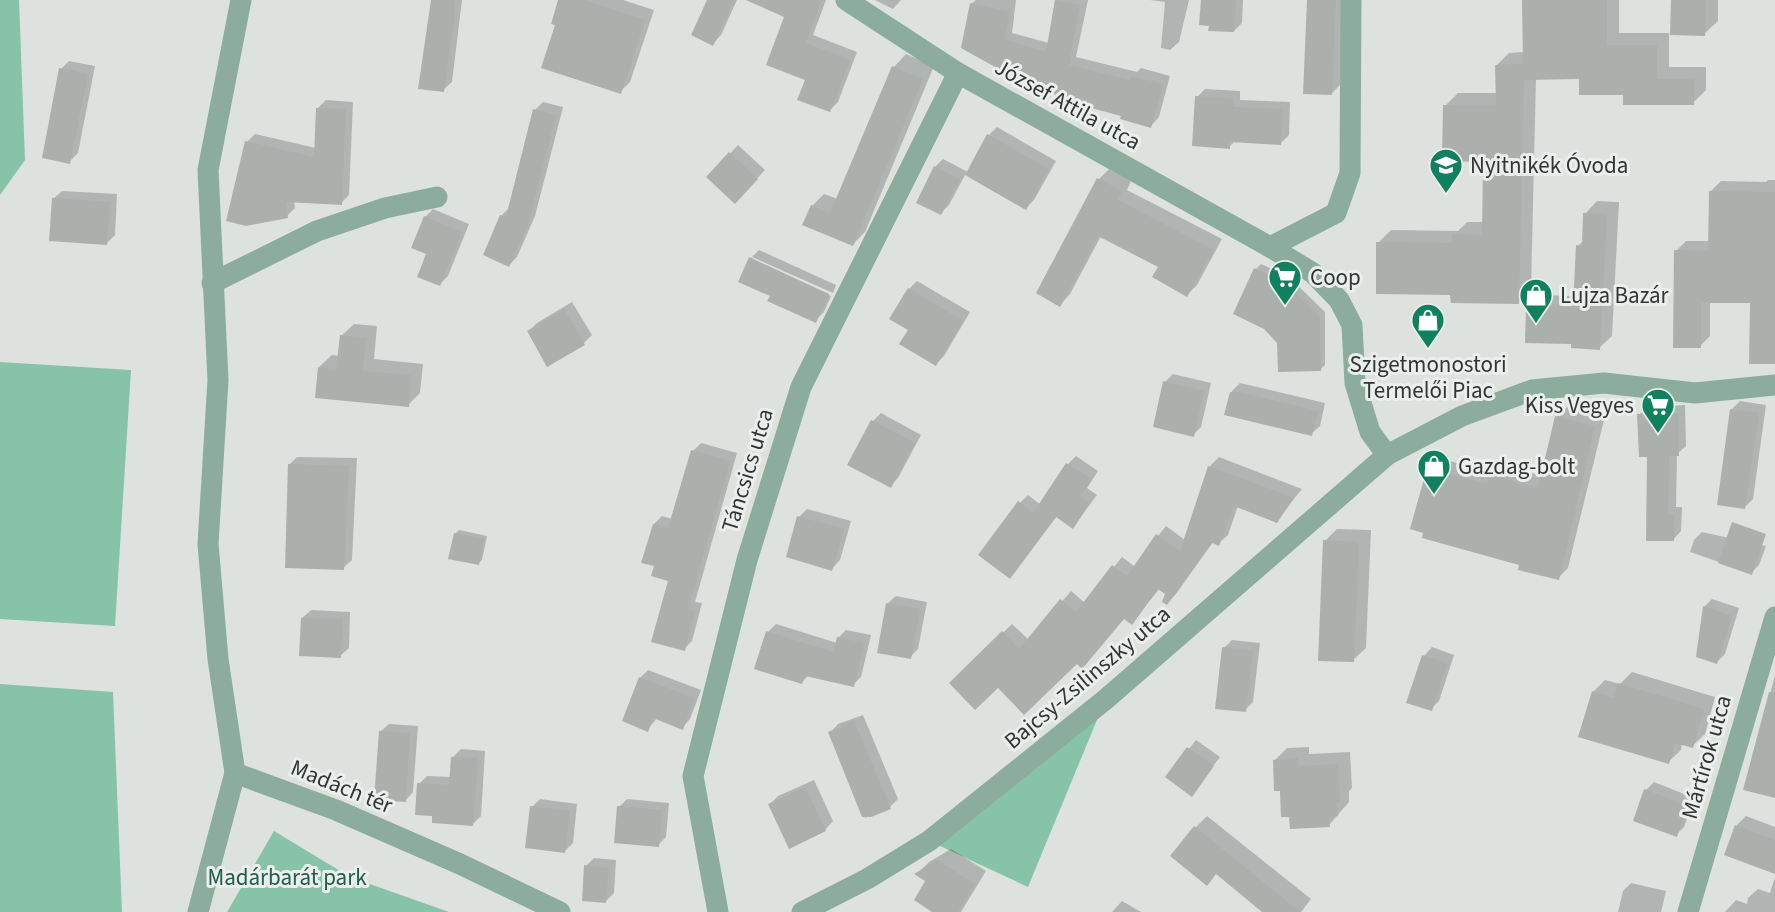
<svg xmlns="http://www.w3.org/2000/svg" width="1775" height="912" viewBox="0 0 1775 912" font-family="'Source Sans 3',sans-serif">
  <rect width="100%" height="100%" fill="#dde2df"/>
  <g fill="#87c3a9">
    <polygon points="0,0 19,0 25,160 0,195"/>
    <polygon points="0,362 131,370 115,626 0,619"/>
    <polygon points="0,684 113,692 122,912 0,912"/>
    <polygon points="1099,715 1028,887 938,845"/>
    <polygon points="274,831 350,877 449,912 227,912"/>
  </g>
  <g fill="#0003">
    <polygon points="427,0 462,0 452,82 443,90 432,0"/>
    <polygon points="559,0 623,0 654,10 630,82 620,92 557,24"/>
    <polygon points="709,0 737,0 721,35 713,44"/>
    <polygon points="746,0 826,0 813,35 857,52 838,102 830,110 807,79 786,16"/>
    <polygon points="875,0 901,0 893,9"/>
    <polygon points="976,0 1016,0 1012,33 1049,43 1055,0 1088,0 1076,57 1137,72 1141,68 1170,76 1159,117 1151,126 1032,86 971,4"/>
    <polygon points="1150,0 1189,0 1179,42 1170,50 1161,48 1165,2"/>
    <polygon points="1202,0 1243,0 1242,23 1234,31"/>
    <polygon points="1309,0 1343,0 1340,85 1332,93"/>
    <polygon points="1524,0 1619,0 1619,33 1669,33 1669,67 1706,67 1706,90 1693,103 1624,93 1581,78 1536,78 1531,289 1518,302 1452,293 1378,243 1391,230 1458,231 1467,222 1484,222 1484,160 1445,106 1458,93 1497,93 1497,65 1509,53 1524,52"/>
    <polygon points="1672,0 1718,0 1718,21 1704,34"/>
    <polygon points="906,54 934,66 865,232 853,244 812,206 824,194 838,199 894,67"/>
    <polygon points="69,61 95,66 78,153 69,162 61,69"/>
    <polygon points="1205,89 1240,91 1240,100 1290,102 1289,135 1281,143 1235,141 1229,147 1197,97"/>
    <polygon points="326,100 353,102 349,195 341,203 294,201 295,208 287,216 247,142 255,134 316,148 318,108"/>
    <polygon points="543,102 563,107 535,216 517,257 509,265 501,216 509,208 535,110"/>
    <polygon points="997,127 1056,161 1034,200 1026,208 966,173 949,205 941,213 935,167 943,159 968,172 989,135"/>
    <polygon points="738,145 765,170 743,194 708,177"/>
    <polygon points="1109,169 1131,181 1127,190 1222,239 1197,285 1187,295 1160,266 1101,236 1070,294 1060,305 1038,293 1099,179"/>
    <polygon points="1768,180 1775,180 1775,363 1751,302 1710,301 1710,336 1700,346 1676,251 1686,241 1710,241 1711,191 1721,181 1766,182"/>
    <polygon points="62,191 117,194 115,235 107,243 53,199"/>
    <polygon points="1597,201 1619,202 1612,336 1599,348 1573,342 1528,307 1540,295 1575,296 1578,246 1584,240 1585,214"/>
    <polygon points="433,209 469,224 448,276 440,284 428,253 425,217"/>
    <polygon points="759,250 836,285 833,293 752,257"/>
    <polygon points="752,257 752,260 831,296 824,312 816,320 770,300 772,295 740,281"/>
    <polygon points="1261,264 1289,277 1325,312 1325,365 1320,370 1279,342 1256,269"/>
    <polygon points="917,281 970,312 944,356 936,364 910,330 909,289"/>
    <polygon points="572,302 592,335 584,343 529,331 537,323"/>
    <polygon points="354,324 377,326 374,359 423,364 420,393 408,405 319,367 332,355 339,356 341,336"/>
    <polygon points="1173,374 1211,383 1201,427 1193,435 1165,382"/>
    <polygon points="1240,383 1325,403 1320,426 1311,434 1226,414 1232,391"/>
    <polygon points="1740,401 1766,405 1753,499 1745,507 1732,409"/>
    <polygon points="1685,405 1686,446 1677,454 1676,507 1682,507 1681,531 1673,540 1639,415 1647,407"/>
    <polygon points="1567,407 1605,416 1568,568 1558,578 1521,564 1428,469 1439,458 1493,473 1502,465 1542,476 1556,417"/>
    <polygon points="881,413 921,435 898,478 890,486 873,421"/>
    <polygon points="701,443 737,453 695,602 702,603 692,641 684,649 670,580 656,565 654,524 662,516 672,519 693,451"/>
    <polygon points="1076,456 1098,471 1087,488 1097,495 1073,527 1057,516 1017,568 1020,503 1028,495 1041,505 1068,464"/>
    <polygon points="297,457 357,458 352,560 343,568 289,465"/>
    <polygon points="1219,457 1302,489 1276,521 1238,506 1228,535 1218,544 1213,542 1176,594 1167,603 1167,593 1160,588 1132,622 1124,617 1077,662 998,685 951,683 1012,624 1029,640 1071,591 1085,603 1122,557 1134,566 1166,526 1185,540 1210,466"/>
    <polygon points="807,509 851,521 840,560 832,569 799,517"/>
    <polygon points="1337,529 1371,530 1366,648 1353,660 1325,541"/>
    <polygon points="459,530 487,536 482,560 478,564 455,534"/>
    <polygon points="1702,532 1766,546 1759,565 1751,573 1690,552 1694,540"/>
    <polygon points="896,596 927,602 918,649 910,657 887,604"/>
    <polygon points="1712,599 1739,608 1725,654 1717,662 1704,607"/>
    <polygon points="311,610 350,612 349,648 340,656 302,618"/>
    <polygon points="776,624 837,643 838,638 846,630 871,635 861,677 853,685 809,675 802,682 768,632"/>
    <polygon points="1232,640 1260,643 1253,702 1245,710 1224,648"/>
    <polygon points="1432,647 1454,655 1439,701 1431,709 1424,656"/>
    <polygon points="648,670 701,690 690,719 682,728 657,718 648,729 640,678"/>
    <polygon points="1632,672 1715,697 1705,734 1692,746 1682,743 1681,750 1668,762 1593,692 1605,680 1620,684"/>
    <polygon points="1775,675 1775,797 1745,789"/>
    <polygon points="863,715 898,799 890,807 865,818 830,733 838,724"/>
    <polygon points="389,724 418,726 413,792 405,801 380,732"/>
    <polygon points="1196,740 1220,757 1191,795 1167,777"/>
    <polygon points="1309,747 1309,754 1350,752 1352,788 1349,791 1349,802 1329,825 1275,760 1287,748"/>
    <polygon points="461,749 485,751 481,816 473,824 434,815 419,784 427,776 452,777 453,757"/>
    <polygon points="814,780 833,821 825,830 770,804 778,796"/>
    <polygon points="1654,782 1694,798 1684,827 1676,835 1646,790"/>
    <polygon points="540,799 577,804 573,843 565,851 532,807"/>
    <polygon points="627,799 669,803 666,837 658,845 619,807"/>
    <polygon points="1207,816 1311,899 1301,912 1265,912 1195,828"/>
    <polygon points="1746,816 1775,827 1775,873 1726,854 1737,825"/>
    <polygon points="951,849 986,871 961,912 932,912 928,880 917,874 929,862"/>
    <polygon points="594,858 616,860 614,893 606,901 586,866"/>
    <polygon points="1775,877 1775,912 1725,912 1736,900 1747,904 1748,898 1758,889 1770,893"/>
    <polygon points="1631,883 1666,891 1661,912 1618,912 1623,891"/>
    <polygon points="1122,901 1141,912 1112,912"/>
  </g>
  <g fill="#abb0ad">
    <polygon points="431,0 454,0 455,13 444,92 418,89"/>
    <polygon points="558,0 585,0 645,20 621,94 541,68 555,25 551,24"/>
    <polygon points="707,0 734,0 713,46 691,35"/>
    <polygon points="746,0 822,0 806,43 850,60 830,112 797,100 805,80 766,65 784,17"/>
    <polygon points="1055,0 1080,5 1069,65 1130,80 1131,76 1163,84 1151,128 1120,119 1121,116 1065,101 1066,98 1031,87 961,48 970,3 1010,12 1005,40 1046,52"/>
    <polygon points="1201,0 1236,0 1234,32 1208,31 1209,26 1199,25"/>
    <polygon points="1307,0 1336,0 1332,95 1303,94"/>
    <polygon points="1522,0 1607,0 1607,45 1657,45 1657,79 1694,79 1694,105 1623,105 1623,95 1579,95 1579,79 1524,80 1519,304 1451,303 1450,295 1376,294 1376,242 1452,243 1452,234 1482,235 1483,162 1442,161 1443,105 1496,106 1495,65 1523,64"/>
    <polygon points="1671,0 1706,0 1705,36 1670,35"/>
    <polygon points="892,66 923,79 853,246 802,225 811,205 830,213"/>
    <polygon points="59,68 88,74 70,164 42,158"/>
    <polygon points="1195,96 1233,99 1233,107 1283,109 1281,145 1230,142 1230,149 1192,146"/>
    <polygon points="316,108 346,109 342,205 286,202 288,218 246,226 226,221 245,141 314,157"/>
    <polygon points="533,109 556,115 528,225 509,267 483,255 500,215 506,217"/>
    <polygon points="987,134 1049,169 1026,210 965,175"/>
    <polygon points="729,152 758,179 735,204 706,177"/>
    <polygon points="934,166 960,179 941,215 916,203"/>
    <polygon points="1097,178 1122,191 1118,200 1214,250 1187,297 1152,277 1158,267 1098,236 1060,307 1036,293"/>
    <polygon points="1709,191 1775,192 1775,364 1749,364 1750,303 1701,303 1701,348 1673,348 1674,250 1708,251"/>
    <polygon points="52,198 110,202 107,245 49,241"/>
    <polygon points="1583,213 1607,214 1600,350 1571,348 1571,344 1525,343 1526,306 1573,307 1576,245 1582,246"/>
    <polygon points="424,216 462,232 440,286 417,277 426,254 411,248"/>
    <polygon points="749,257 829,294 816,323 767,301 770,296 738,282"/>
    <polygon points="1254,268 1284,282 1320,317 1321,371 1278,372 1277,343 1264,329 1233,314"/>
    <polygon points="908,288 963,321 936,366 899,344 908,330 889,319"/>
    <polygon points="564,309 585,345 547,367 527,331"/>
    <polygon points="340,335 366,338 363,371 411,375 409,407 315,398 318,367 336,369"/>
    <polygon points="1163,381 1204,391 1194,437 1153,427"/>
    <polygon points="1230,392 1239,392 1318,411 1312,436 1224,415"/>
    <polygon points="1730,409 1759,413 1745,509 1717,505"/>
    <polygon points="1678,413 1679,456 1669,456 1668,514 1674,514 1674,541 1646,541 1647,457 1639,457 1637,414"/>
    <polygon points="1555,416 1595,426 1559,580 1518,570 1519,565 1422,538 1423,533 1410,529 1427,468 1487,484 1490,475 1538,488"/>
    <polygon points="871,420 915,443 891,488 847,465"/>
    <polygon points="691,450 730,461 688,609 695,611 685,651 651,642 668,581 651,576 654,566 641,563 653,524 668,528"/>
    <polygon points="1066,463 1092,479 1080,497 1090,503 1073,529 1056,517 1010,579 978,555 1018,501 1033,513"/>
    <polygon points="288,464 349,466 344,570 285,568"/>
    <polygon points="1208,466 1294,498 1277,523 1234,506 1219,546 1212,543 1167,605 1162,602 1165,594 1158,589 1132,625 1124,619 1082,669 1077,664 1024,715 998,688 975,710 949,683 1002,631 1019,649 1060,599 1076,612 1112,565 1127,576 1156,534 1180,551"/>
    <polygon points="797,516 844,529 832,571 786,557"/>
    <polygon points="1732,522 1766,534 1752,575 1718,563"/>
    <polygon points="454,533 484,539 479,565 448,559"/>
    <polygon points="1323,540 1359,542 1354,662 1318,661"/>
    <polygon points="886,603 920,609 911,659 877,653"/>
    <polygon points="1703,606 1732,616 1717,664 1696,657"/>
    <polygon points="301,618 343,619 341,658 299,656"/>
    <polygon points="766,631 833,652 837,637 864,643 854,687 805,676 802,684 754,669"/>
    <polygon points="1222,647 1253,651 1246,712 1215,709"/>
    <polygon points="1422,655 1447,663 1432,711 1406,703"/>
    <polygon points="639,677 694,698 683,730 653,718 648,732 622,721"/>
    <polygon points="1618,683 1704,709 1693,748 1675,743 1669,764 1578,737 1592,691 1614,698"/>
    <polygon points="1769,692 1775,693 1775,798 1743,790"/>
    <polygon points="854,721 891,809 871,817 862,817 828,732"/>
    <polygon points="379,731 410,733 406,802 374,800"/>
    <polygon points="1187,747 1214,766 1192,797 1165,777"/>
    <polygon points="451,757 478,758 473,826 432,823 432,816 415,815 417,783 449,785"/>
    <polygon points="1298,758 1298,766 1338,764 1340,802 1337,802 1338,816 1329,817 1330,827 1290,829 1289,817 1281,817 1280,791 1274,791 1273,760"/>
    <polygon points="805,787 826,831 789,849 768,804"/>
    <polygon points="1644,789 1687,806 1677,837 1633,821"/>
    <polygon points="530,806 570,811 565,853 525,848"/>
    <polygon points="617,806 662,810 659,847 614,843"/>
    <polygon points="1735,825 1775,840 1775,874 1724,855"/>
    <polygon points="1194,826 1300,912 1262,912 1216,874 1207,886 1170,856"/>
    <polygon points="937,860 975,884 958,912 932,912 914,900 925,881 914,874"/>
    <polygon points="584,865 609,868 606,903 582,901"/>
  </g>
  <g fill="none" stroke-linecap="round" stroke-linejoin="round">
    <g stroke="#8cac9d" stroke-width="21">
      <polyline points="846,0 958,73 1270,247 1313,273 1339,300 1352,325 1355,383 1370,432 1387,455"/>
      <polyline points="1270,247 1336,213 1350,173 1351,0"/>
      <polyline points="212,283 317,231 385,208 437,197"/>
      <polyline points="235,773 336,810 460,864 560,912"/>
      <polyline points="198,912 235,773 218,659 208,544 218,380 208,170 241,0"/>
      <polyline points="718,912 693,776 747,560 801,387 958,73"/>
      <polyline points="802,912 867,879 929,841 1106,699 1387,455 1462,416 1532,390 1604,383 1695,393 1775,385"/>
      <polyline points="1688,912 1775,617"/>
    </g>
  </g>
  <defs>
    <symbol id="school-pin" viewBox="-11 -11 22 30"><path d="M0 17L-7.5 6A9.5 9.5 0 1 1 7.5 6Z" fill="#10815e" stroke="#eaefed"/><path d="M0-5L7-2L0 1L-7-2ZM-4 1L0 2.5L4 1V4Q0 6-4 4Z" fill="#fff"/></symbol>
    <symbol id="supermarket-pin" viewBox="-11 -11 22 30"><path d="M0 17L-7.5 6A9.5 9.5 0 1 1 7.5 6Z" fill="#10815e" stroke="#eaefed"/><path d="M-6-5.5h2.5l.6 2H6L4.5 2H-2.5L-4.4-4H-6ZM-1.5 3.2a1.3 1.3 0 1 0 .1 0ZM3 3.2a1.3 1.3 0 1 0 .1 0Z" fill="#fff"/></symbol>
    <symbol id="shop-pin" viewBox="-11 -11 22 30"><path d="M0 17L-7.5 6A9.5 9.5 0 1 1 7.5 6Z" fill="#10815e" stroke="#eaefed"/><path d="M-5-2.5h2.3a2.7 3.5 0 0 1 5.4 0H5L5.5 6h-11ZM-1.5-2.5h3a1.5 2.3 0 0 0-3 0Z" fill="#fff"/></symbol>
  </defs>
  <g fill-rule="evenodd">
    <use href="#school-pin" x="1427" y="146" width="38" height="52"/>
    <use href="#supermarket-pin" x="1266" y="258" width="38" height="52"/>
    <use href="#shop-pin" x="1517" y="276" width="38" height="52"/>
    <use href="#shop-pin" x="1409" y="301" width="38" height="52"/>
    <use href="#supermarket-pin" x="1639" y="386" width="38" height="52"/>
    <use href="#shop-pin" x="1415" y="447" width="38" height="52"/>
  </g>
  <g text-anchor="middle" stroke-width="6" stroke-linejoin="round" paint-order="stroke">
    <g font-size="23" fill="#333534" stroke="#eaefed">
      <text transform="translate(1068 104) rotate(29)" y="8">József Attila utca</text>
      <text transform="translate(747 470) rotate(-73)" y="8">Táncsics utca</text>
      <text transform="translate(1087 677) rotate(-40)" y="8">Bajcsy-Zsilinszky utca</text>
      <text transform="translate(1706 757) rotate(-74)" y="8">Mártírok utca</text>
      <text transform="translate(342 786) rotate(22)" y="8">Madách tér</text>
    </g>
    <g font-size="23" fill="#333534" stroke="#eaefed" text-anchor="start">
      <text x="1470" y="173">Nyitnikék Óvoda</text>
      <text x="1310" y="285">Coop</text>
      <text x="1560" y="303">Lujza Bazár</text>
      <text x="1428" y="372" text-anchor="middle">Szigetmonostori<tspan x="1428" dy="26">Termelői Piac</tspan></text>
      <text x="1634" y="413" text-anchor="end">Kiss Vegyes</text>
      <text x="1458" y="474">Gazdag-bolt</text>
    </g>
    <g font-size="23" fill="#205d47" stroke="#eaefed">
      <text x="287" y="885">Madárbarát park</text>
    </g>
  </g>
</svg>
